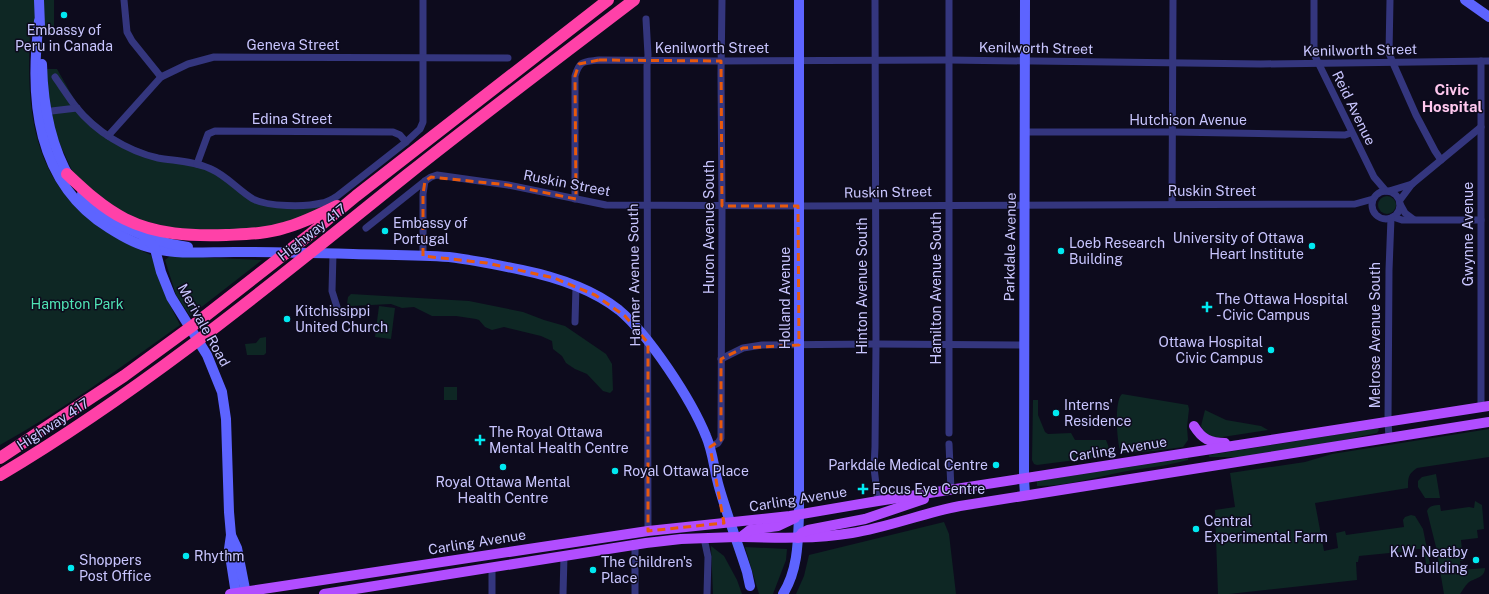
<svg xmlns="http://www.w3.org/2000/svg" width="1489" height="594" viewBox="0 0 1489 594" font-family="'Public Sans',sans-serif">
  <rect width="100%" height="100%" fill="#0d0b1d"/>
  <g fill="#0e2724">
    <path d="M 0,0 L 54,0 L 54,33 L 30,33 C 26,108 32,181 101,228 C 117,239 134,247 151,255 L 167,299 L 180,325 C 121,367 63,410 0,445 Z"/>
    <polygon points="47,69 57,69 78,106 103,129 127,144 158,156 198,162 257,198 270,202 305,203 325,201 320,209 282,226 196,234 125,216 74,175 54,131 47,94"/>
    <circle cx="1387" cy="205" r="9"/>
    <polygon points="170,256 262,260 190,316 176,295 165,260"/>
    <polygon points="351,294 469,301 523,312 544,320 565,326 606,354 612,364 613,390 610,393 603,391 587,374 575,369 566,363 562,356 553,349 552,341 541,336 504,327 492,330 485,327 479,320 476,319 456,316 432,316 414,307 402,308 391,304 351,306 347,304 348,297"/>
    <polygon points="379,306 395,308 391,339 375,337"/>
    <polygon points="266,337 266,353 264,355 247,355 245,344 256,343 260,338"/>
    <rect x="444" y="387" width="13" height="13"/>
    <path d="M 1122,394 L 1188,405 L 1189,409 L 1187,427 L 1188,440 L 1183,447 L 1154,451 L 1124,453 L 1120,450 C 1117,440 1114,401 1122,394 Z"/>
    <polygon points="1033,400 1038,400 1038,415 1045,432 1048,434 1071,433 1075,440 1106,440 1109,448 1105,455 1099,457 1037,465 1034,464 1032,460"/>
    <path d="M 1205,410 L 1226,420 L 1261,426 L 1268,430 L 1216,438 C 1208,437 1205,434 1201,426 Z"/>
    <polygon points="1378,428 1379,430 1377,433 1334,442 1242,457 1209,457 1209,455"/>
    <path d="M 1489,429 L 1489,457 L 1417,468 C 1408,474 1408,478 1408,488 L 1315,503 L 1324,551 L 1338,548 L 1336,533 L 1345,531 L 1346,535 L 1404,527 L 1403,520 L 1405,517 L 1411,515 L 1415,516 L 1423,529 L 1430,564 L 1426,564 L 1424,549 L 1411,549 L 1410,551 L 1359,556 L 1358,562 L 1356,562 L 1357,580 L 1229,594 L 1218,594 L 1215,510 L 1235,507 L 1230,473 L 1305,462 L 1332,454 Z"/>
    <path d="M 1188,458 L 1188,460 C 1167,466 1144,468 1122,472 C 1093,478 1066,486 1037,486 L 1037,481 Z"/>
    <polygon points="1436,474 1440,498 1425,498 1418,487 1418,481 1422,477"/>
    <path d="M 1475,501 L 1482,505 L 1484,529 L 1477,530 L 1478,538 L 1461,540 L 1463,561 L 1460,561 L 1461,570 L 1485,568 C 1485,578 1474,578 1468,583 C 1465,586 1462,591 1460,594 L 1444,594 L 1436,547 L 1427,511 C 1429,506 1434,505 1440,505 L 1441,511 L 1469,507 L 1474,508 Z"/>
    <polygon points="944,522 949,534 956,594 796,594 804,576 809,555"/>
    <polygon points="711,546 724,556 737,580 742,594 713,594"/>
    <polygon points="745,547 787,549 786,560 773,594 759,594"/>
  </g>
  <g fill="none" stroke-linecap="round" stroke-linejoin="round">
    <g stroke="#34367e" stroke-width="7">
      <polyline points="124,0 127,32 132,41 161,77"/>
      <polyline points="875,0 876,344 875,447 874,468 878,501"/>
      <polyline points="949,0 949,433"/>
      <polyline points="1314,0 1314,54 1374,177 1386,191"/>
      <polyline points="1390,0 1389,53 1393,63 1416,115 1435,151 1441,160"/>
      <polyline points="646,19 648,55 647,66 648,531"/>
      <path d="M 55,77 C 62,87 69,98 76,107 C 95,131 127,151 158,158 C 175,161 194,161 211,169 C 227,176 238,190 253,199 C 268,207 306,207 322,203 C 327,202 332,199 336,197 L 406,142 L 420,129 L 423,122 L 423,0"/>
      <polyline points="43,112 77,108"/>
      <polyline points="1025,132 1173,132 1345,135 1351,133"/>
      <polyline points="108,136 161,77 188,64 214,57 508,58"/>
      <polyline points="197,164 208,134 215,131 393,132 400,135 406,142"/>
      <circle cx="1386" cy="205" r="14"/>
      <polyline points="1389,191 1412,184"/>
      <path d="M 575,199 L 575,76 C 580,60 583,62 599,60 L 721,61 L 949,60 L 1261,64 L 1489,61"/>
      <polyline points="1400,200 1412,184 1481,127"/>
      <polyline points="1172,204 1173,0"/>
      <polyline points="1400,204 1405,213 1413,219"/>
      <polyline points="1393,217 1402,220 1481,220"/>
      <polyline points="366,228 425,181 431,177 437,175 508,185 606,205 808,206 1355,204 1373,199"/>
      <polyline points="333,254 332,291 337,307"/>
      <polyline points="423,256 423,194 425,181"/>
      <polyline points="575,322 576,286"/>
      <polyline points="721,359 743,348 762,345 876,344 1024,345"/>
      <polyline points="1481,407 1481,61"/>
      <polyline points="1389,438 1388,421 1389,270 1391,218"/>
      <polyline points="949,444 951,490"/>
      <polyline points="710,447 718,443 721,438 722,211 721,74 722,0"/>
      <polyline points="704,538 708,557 707,594"/>
      <polyline points="492,567 492,594"/>
      <polyline points="563,594 564,556"/>
      <polyline points="635,594 635,545"/>
    </g>
    <g stroke="#5d64ff" stroke-width="10">
      <polyline points="39,0 40,26"/>
      <polyline points="1025,0 1024,479 1025,495"/>
      <polyline points="1465,0 1489,17"/>
      <path d="M 39,21 C 29,99 36,183 109,228 C 123,237 137,245 152,248 C 181,256 213,251 242,252 C 279,252 316,253 353,254 C 385,255 417,255 449,257 C 473,260 498,265 522,270 C 556,277 591,288 619,310 C 649,335 691,399 706,436 C 713,452 714,470 719,487 C 727,515 738,544 747,572 L 750,586"/>
      <path d="M 42,64 C 43,104 50,145 71,180"/>
      <path d="M 82,194 C 110,225 147,241 188,247"/>
      <polyline points="144,237 151,243 155,249 161,272 171,297 207,355 222,392 226,419 229,512 231,535 229,549 236,594"/>
      <polyline points="231,535 237,548 246,594"/>
      <path d="M 783,594 C 798,570 798,542 799,515 L 799,0"/>
    </g>
    <g stroke="#b14dff" stroke-width="10">
      <path d="M 1194,426 C 1202,439 1210,443 1225,443"/>
      <path d="M 741,537 C 779,538 815,539 852,533 C 889,527 923,513 960,506 L 1489,422"/>
      <polyline points="741,537 750,530 778,526 795,518"/>
      <polyline points="798,538 802,533 808,530 865,519 924,499"/>
      <polyline points="230,594 648,531 790,516 878,501 1489,406"/>
      <polyline points="324,594 646,543 681,539 736,537"/>
    </g>
    <g stroke="#ff41a8" stroke-width="12">
      <path d="M 67,174 C 85,191 103,208 125,219 C 157,235 191,236 226,235 C 246,234 265,234 284,228 C 303,223 320,214 337,206"/>
      <polyline points="0,458 124,376 195,324 309,235 356,196 608,0"/>
      <path d="M 0,475 C 145,389 275,281 407,175 C 481,116 558,58 634,0"/>
    </g>
  </g>
  <path fill="none" stroke="#e8590c" stroke-width="3" stroke-dasharray="8 5" stroke-linejoin="round" d="M 599,60 L 721,61 L 722,206 L 798,206 L 799,345 L 743,348 L 721,359 L 721,440 L 710,447 L 724,523 L 648,531 L 648,343 L 625,316 L 595,295 L 554,278 L 487,263 L 423,256 L 423,194 L 425,181 L 431,177 L 508,185 L 576,199 L 575,76 L 579,64 Z"/>
  <g fill="#00e9f1" stroke="#0d0b1d" stroke-width="1.5">
    <circle cx="64" cy="15" r="4"/>
    <circle cx="385" cy="231" r="4"/>
    <circle cx="1312" cy="246" r="4"/>
    <circle cx="1061" cy="251" r="4"/>
    <path d="M1205 301h4v4h4v4h-4v4h-4v-4h-4v-4h4z"/>
    <circle cx="287" cy="319" r="4"/>
    <circle cx="1271" cy="350" r="4"/>
    <circle cx="1056" cy="413" r="4"/>
    <path d="M478 434h4v4h4v4h-4v4h-4v-4h-4v-4h4z"/>
    <circle cx="996" cy="465" r="4"/>
    <circle cx="503" cy="467" r="4"/>
    <circle cx="615" cy="471" r="4"/>
    <path d="M861 483h4v4h4v4h-4v4h-4v-4h-4v-4h4z"/>
    <circle cx="1196" cy="529" r="4"/>
    <circle cx="186" cy="556" r="4"/>
    <circle cx="1476" cy="560" r="4"/>
    <circle cx="71" cy="568" r="4"/>
    <circle cx="593" cy="570" r="4"/>
  </g>
  <g text-anchor="middle" stroke-width="3" stroke-linejoin="round" paint-order="stroke">
    <g font-size="14" fill="#c9c6ff" stroke="#0d0b1d" text-anchor="start">
      <text x="64" y="35" text-anchor="middle">Embassy of<tspan x="64" dy="16">Peru in Canada</tspan></text>
      <text x="393" y="228">Embassy of<tspan x="393" dy="16">Portugal</tspan></text>
      <text x="1304" y="243" text-anchor="end">University of Ottawa<tspan x="1304" dy="16">Heart Institute</tspan></text>
      <text x="1069" y="248">Loeb Research<tspan x="1069" dy="16">Building</tspan></text>
      <text x="1216" y="304">The Ottawa Hospital<tspan x="1216" dy="16">- Civic Campus</tspan></text>
      <text x="295" y="316">Kitchissippi<tspan x="295" dy="16">United Church</tspan></text>
      <text x="1263" y="347" text-anchor="end">Ottawa Hospital<tspan x="1263" dy="16">Civic Campus</tspan></text>
      <text x="1064" y="410">Interns'<tspan x="1064" dy="16">Residence</tspan></text>
      <text x="489" y="437">The Royal Ottawa<tspan x="489" dy="16">Mental Health Centre</tspan></text>
      <text x="988" y="470" text-anchor="end">Parkdale Medical Centre</text>
      <text x="623" y="476">Royal Ottawa Place</text>
      <text x="503" y="487" text-anchor="middle">Royal Ottawa Mental<tspan x="503" dy="16">Health Centre</tspan></text>
      <text x="872" y="494">Focus Eye Centre</text>
      <text x="1204" y="526">Central<tspan x="1204" dy="16">Experimental Farm</tspan></text>
      <text x="1468" y="557" text-anchor="end">K.W. Neatby<tspan x="1468" dy="16">Building</tspan></text>
      <text x="194" y="561">Rhythm</text>
      <text x="79" y="565">Shoppers<tspan x="79" dy="16">Post Office</tspan></text>
      <text x="601" y="567">The Children's<tspan x="601" dy="16">Place</tspan></text>
    </g>
    <g font-size="14" fill="#c9c6ff" stroke="#0d0b1d">
      <text x="293" y="50">Geneva Street</text>
      <text x="712" y="53">Kenilworth Street</text>
      <text transform="translate(1036 48) rotate(1)" y="5">Kenilworth Street</text>
      <text transform="translate(1360 50) rotate(-1)" y="5">Kenilworth Street</text>
      <text transform="translate(1354 108) rotate(64)" y="5">Reid Avenue</text>
      <text x="292" y="124">Edina Street</text>
      <text x="1188" y="125">Hutchison Avenue</text>
      <text transform="translate(567 183) rotate(11)" y="5">Ruskin Street</text>
      <text x="1212" y="196">Ruskin Street</text>
      <text transform="translate(888 192) rotate(-1)" y="5">Ruskin Street</text>
      <text transform="translate(709 227) rotate(-90)" y="5">Huron Avenue South</text>
      <text transform="translate(312 232) rotate(-38)" y="5">Highway 417</text>
      <text transform="translate(1468 234) rotate(-90)" y="5">Gwynne Avenue</text>
      <text transform="translate(1010 247) rotate(-89)" y="5">Parkdale Avenue</text>
      <text transform="translate(634 275) rotate(-91)" y="5">Harmer Avenue South</text>
      <text transform="translate(862 286) rotate(-90)" y="5">Hinton Avenue South</text>
      <text transform="translate(936 288) rotate(-90)" y="5">Hamilton Avenue South</text>
      <text transform="translate(785 298) rotate(-90)" y="5">Holland Avenue</text>
      <text transform="translate(204 325) rotate(61)" y="5">Merivale Road</text>
      <text transform="translate(1375 335) rotate(-90)" y="5">Melrose Avenue South</text>
      <text transform="translate(53 424) rotate(-33)" y="5">Highway 417</text>
      <text transform="translate(1118 449) rotate(-9)" y="5">Carling Avenue</text>
      <text transform="translate(798 499) rotate(-9)" y="5">Carling Avenue</text>
      <text transform="translate(477 542) rotate(-9)" y="5">Carling Avenue</text>
    </g>
    <g font-size="14" fill="#4fe2b4" stroke="#0d0b1d">
      <text x="77" y="309">Hampton Park</text>
    </g>
    <g font-size="15" font-weight="bold" fill="#ffc8ef" stroke="#0d0b1d">
      <text x="1452" y="95">Civic<tspan x="1452" dy="17">Hospital</tspan></text>
    </g>
  </g>
</svg>
